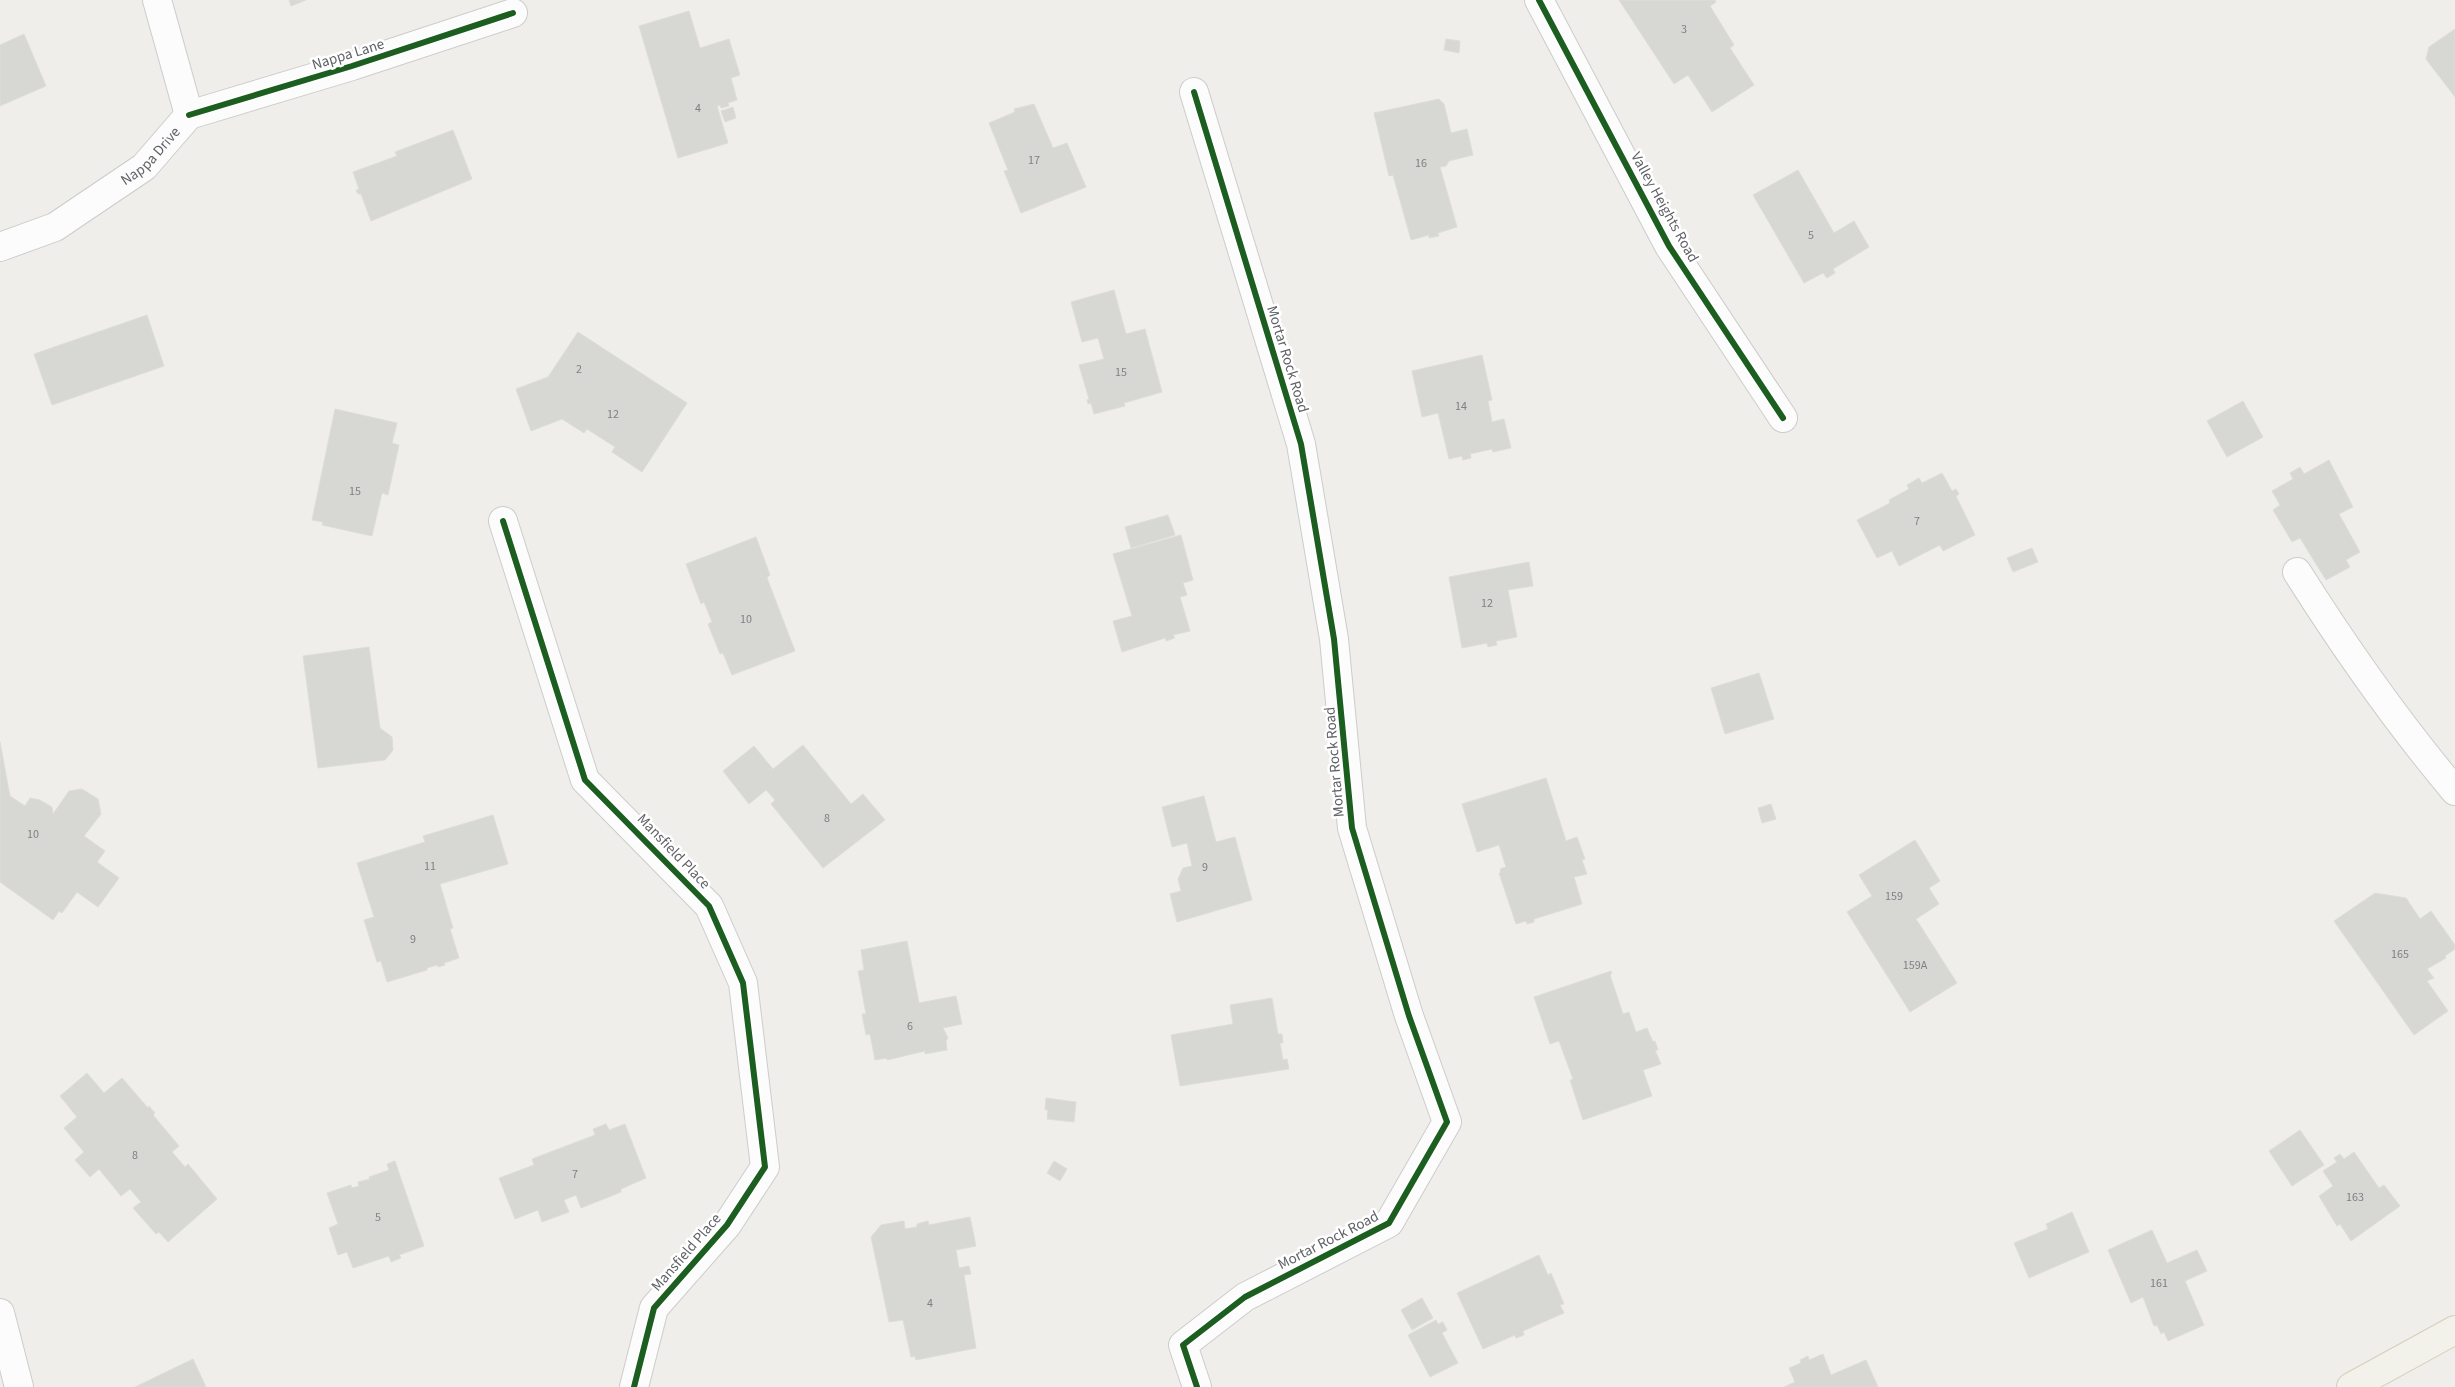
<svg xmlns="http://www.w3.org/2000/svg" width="2455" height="1387" viewBox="0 0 2455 1387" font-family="'Source Sans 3',sans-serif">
  <rect width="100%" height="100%" fill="#efeeea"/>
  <g fill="#d7d7d4" stroke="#deddda">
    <polygon points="289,0 306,0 291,6"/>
    <polygon points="1619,0 1715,0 1716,2 1710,6 1734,45 1730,48 1754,85 1712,112 1688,75 1674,84"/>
    <polygon points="689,11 700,48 729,39 740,75 731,78 737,100 728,103 729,106 721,108 720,105 717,106 728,143 678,158 639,26"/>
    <polygon points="2455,29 2455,97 2426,59 2429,47"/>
    <polygon points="24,34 46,86 0,106 0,45"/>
    <polygon points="1446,39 1460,41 1459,53 1444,50"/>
    <polygon points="1439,99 1444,104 1451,133 1467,129 1473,155 1449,161 1446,166 1440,167 1457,227 1438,233 1439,236 1429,238 1429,235 1411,240 1393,175 1389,176 1374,113"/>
    <polygon points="1034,104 1053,148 1067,143 1086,187 1021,213 1004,171 1008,170 989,123 1015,112 1014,109"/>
    <polygon points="733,107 736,118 725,122 721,111"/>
    <polygon points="453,130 472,179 371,221 361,194 358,194 356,190 359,189 353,172 397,156 395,152"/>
    <polygon points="1798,170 1834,233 1854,221 1869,247 1833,269 1835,273 1827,278 1823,273 1804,283 1753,195"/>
    <polygon points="1114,290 1126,334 1145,329 1162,392 1124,403 1125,406 1094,414 1091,403 1088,404 1087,400 1089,399 1079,365 1104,359 1098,338 1082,342 1071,302"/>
    <polygon points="147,315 164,366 52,405 34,354"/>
    <polygon points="578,332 687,403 642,472 612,452 615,447 587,429 584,433 562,419 531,431 516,389 548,377"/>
    <polygon points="1482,355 1492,400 1488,401 1492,422 1504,419 1511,448 1493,452 1492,449 1470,454 1471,458 1463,460 1462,456 1449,459 1438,413 1422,417 1412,371"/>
    <polygon points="2243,401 2263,437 2227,457 2207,421"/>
    <polygon points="335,409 397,423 392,443 399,445 388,495 382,493 372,536 322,525 323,522 312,520"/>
    <polygon points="2329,460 2353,507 2339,514 2360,552 2346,560 2350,567 2326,580 2300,538 2292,542 2273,510 2280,505 2272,491 2293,479 2290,473 2300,467 2304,474"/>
    <polygon points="1942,473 1952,491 1956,489 1959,494 1956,496 1975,535 1943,551 1940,545 1899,566 1892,551 1877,558 1857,520 1890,503 1889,500 1909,489 1907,485 1919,478 1922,483"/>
    <polygon points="1168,515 1175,535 1131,548 1125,527"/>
    <polygon points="1181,535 1193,580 1183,583 1187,595 1180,597 1190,631 1173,635 1175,638 1166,641 1165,638 1122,652 1113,621 1132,616 1113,554"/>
    <polygon points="756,537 770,575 767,578 795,651 732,675 723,653 720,654 708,624 712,622 704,602 701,604 686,564"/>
    <polygon points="2032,548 2038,562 2013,572 2007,558"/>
    <polygon points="1529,562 1533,586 1508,590 1517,637 1496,641 1497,645 1488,647 1487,643 1462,648 1449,577"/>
    <polygon points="369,647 380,728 392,737 393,750 385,760 318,768 303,656"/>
    <polygon points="1759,673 1774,719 1725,734 1711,688"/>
    <polygon points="0,742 10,796 25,806 30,798 40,800 52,807 53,814 69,791 82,789 98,799 101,814 84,836 105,851 97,862 119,878 98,907 77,892 62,913 59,911 53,920 0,882"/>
    <polygon points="803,745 851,804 863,794 885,820 823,868 771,804 775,800 766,790 749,804 723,771 754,746 773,769"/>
    <polygon points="1546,778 1566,841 1577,837 1585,859 1582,860 1587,874 1574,877 1582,904 1534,919 1534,922 1527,924 1526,921 1516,924 1499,873 1501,873 1500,869 1506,867 1499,845 1477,852 1462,804"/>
    <polygon points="1204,796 1216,842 1235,837 1252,900 1177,922 1170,894 1181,891 1178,879 1183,868 1192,866 1187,843 1172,847 1162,807"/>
    <polygon points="1771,804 1776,819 1762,823 1758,808"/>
    <polygon points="493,815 508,864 440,884 453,928 450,929 459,958 444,963 445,965 438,967 437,965 427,968 427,970 387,982 381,961 377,962 364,920 374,917 357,863 425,842 423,836"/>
    <polygon points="1915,840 1940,881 1929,888 1939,904 1916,919 1957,983 1910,1012 1847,912 1872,896 1859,875"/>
    <polygon points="2375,893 2406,898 2420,919 2431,911 2455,945 2455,949 2445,956 2446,958 2427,969 2434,978 2427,981 2448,1011 2414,1035 2334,921"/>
    <polygon points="907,941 919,1003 956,996 962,1024 943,1028 948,1038 946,1041 947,1050 925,1054 925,1051 887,1060 887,1058 875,1060 870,1034 866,1035 862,1014 866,1014 858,971 864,970 861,950"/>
    <polygon points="1611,971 1612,973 1610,975 1623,1014 1629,1012 1636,1032 1647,1028 1653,1042 1655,1041 1658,1050 1655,1050 1661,1064 1643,1070 1652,1096 1583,1120 1570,1080 1573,1079 1559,1041 1550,1044 1534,997"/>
    <polygon points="1272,998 1278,1034 1282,1034 1283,1043 1280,1043 1283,1060 1287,1059 1289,1069 1180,1086 1171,1035 1233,1024 1230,1005"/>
    <polygon points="87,1073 104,1093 122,1078 148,1108 149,1106 155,1113 153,1115 179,1146 172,1152 185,1167 188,1164 217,1199 168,1242 159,1232 156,1234 133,1208 141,1202 130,1189 121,1196 99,1169 90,1177 75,1160 84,1152 64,1128 77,1117 60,1096"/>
    <polygon points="1046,1098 1076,1102 1074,1122 1047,1119 1048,1110 1045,1110"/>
    <polygon points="606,1124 609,1130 625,1124 646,1178 621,1189 621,1192 581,1208 576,1195 564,1200 569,1212 542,1222 538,1210 515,1219 499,1178 534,1165 532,1159 595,1135 593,1129"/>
    <polygon points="2300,1130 2324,1165 2292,1186 2269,1151"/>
    <polygon points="2354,1152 2379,1188 2384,1185 2400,1206 2351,1241 2340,1224 2337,1226 2319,1196 2333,1186 2323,1171 2337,1162 2334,1158 2340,1154 2344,1159"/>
    <polygon points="395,1161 424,1246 399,1255 401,1258 391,1262 389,1256 353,1268 347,1252 338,1255 329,1228 338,1224 327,1193 351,1185 352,1188 359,1186 358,1182 370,1179 369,1177 389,1170 387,1164"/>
    <polygon points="1054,1161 1067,1169 1060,1181 1047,1173"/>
    <polygon points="2072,1212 2089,1252 2029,1278 2014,1243 2048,1229 2046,1224"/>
    <polygon points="970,1217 976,1246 956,1250 959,1268 969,1266 971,1274 964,1275 976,1348 916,1360 915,1356 911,1357 903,1320 889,1322 871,1237 881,1225 904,1221 905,1229 917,1227 917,1224 928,1221 929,1225"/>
    <polygon points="2152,1230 2167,1263 2197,1250 2207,1271 2185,1281 2204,1325 2168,1341 2164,1332 2161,1334 2157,1325 2154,1326 2143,1297 2131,1303 2108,1250"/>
    <polygon points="1539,1255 1548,1275 1551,1273 1564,1304 1560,1305 1564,1313 1523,1331 1524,1335 1516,1338 1515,1335 1483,1349 1457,1293"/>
    <polygon points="1422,1298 1433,1318 1412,1330 1401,1310"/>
    <polygon points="1436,1320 1438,1324 1443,1322 1447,1330 1442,1333 1458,1363 1430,1377 1408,1335"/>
    <polygon points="1823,1354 1831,1375 1866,1360 1878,1387 1784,1387 1795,1382 1789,1368 1801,1363 1800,1360 1808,1356 1809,1360"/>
    <polygon points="193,1359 206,1387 135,1387"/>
  </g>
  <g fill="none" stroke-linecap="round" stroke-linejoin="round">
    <defs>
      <g id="minor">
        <polyline points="157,0 189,115"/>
        <polyline points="1539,0 1669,246 1783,418"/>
        <polyline points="1194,92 1301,444 1334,639 1352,828 1409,1016 1447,1122 1389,1223 1245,1297 1183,1345 1197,1387"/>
        <polyline points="189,115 352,66 513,13"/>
        <path id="s1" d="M 0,247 L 55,227 L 144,167 L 189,115"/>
        <polyline points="503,521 585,780 709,906 743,983 765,1167 727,1225 654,1308 634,1387"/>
        <path d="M 2297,572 C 2345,648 2397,722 2455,791"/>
        <polyline points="0,1313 19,1387"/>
      </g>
      <polyline id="major" points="2351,1387 2455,1330"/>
    </defs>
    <use href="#minor" stroke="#cccccb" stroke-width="30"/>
    <use href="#major" stroke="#d4cfbb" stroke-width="30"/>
    <use href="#minor" stroke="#fdfcfc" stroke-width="28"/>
    <use href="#major" stroke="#f2f2eb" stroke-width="28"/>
    <defs>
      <g id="cycleway">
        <polyline points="1539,0 1669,246 1783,418"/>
        <polyline points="1194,92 1301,444 1334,639 1352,828 1409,1016 1447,1122 1389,1223 1245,1297 1183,1345 1197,1387"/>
        <polyline points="189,115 352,66 513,13"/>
        <polyline points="503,521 585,780 709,906 743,983 765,1167 727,1225 654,1308 634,1387"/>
      </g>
    </defs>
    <use href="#cycleway" stroke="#fff" stroke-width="9"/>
    <use href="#cycleway" stroke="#1b5e20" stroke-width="6"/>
  </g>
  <g text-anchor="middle" stroke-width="5" stroke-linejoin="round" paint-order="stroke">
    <g font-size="12" fill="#7e8083">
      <text x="1684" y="33">3</text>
      <text x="698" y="112">4</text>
      <text x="1034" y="164">17</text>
      <text x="1421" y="167">16</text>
      <text x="1811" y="239">5</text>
      <text x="579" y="373">2</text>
      <text x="1121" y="376">15</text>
      <text x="1461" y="410">14</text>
      <text x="613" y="418">12</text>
      <text x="355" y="495">15</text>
      <text x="1917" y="525">7</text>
      <text x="1487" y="607">12</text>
      <text x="746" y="623">10</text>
      <text x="827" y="822">8</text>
      <text x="33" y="838">10</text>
      <text x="430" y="870">11</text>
      <text x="1205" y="871">9</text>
      <text x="1894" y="900">159</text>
      <text x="413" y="943">9</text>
      <text x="2400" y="958">165</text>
      <text x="1915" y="969">159A</text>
      <text x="910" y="1030">6</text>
      <text x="135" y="1159">8</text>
      <text x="575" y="1178">7</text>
      <text x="2355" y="1201">163</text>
      <text x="378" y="1221">5</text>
      <text x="2159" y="1287">161</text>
      <text x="930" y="1307">4</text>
    </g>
    <g font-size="15" fill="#606267" stroke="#fff">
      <text transform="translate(348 54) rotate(-17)" y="5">Nappa Lane</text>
      <text dy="5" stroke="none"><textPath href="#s1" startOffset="178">Nappa Drive</textPath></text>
      <text transform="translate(1665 207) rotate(61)" y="5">Valley Heights Road</text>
      <text transform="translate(1288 359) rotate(73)" y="5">Mortar Rock Road</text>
      <text transform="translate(1334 762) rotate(-95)" y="5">Mortar Rock Road</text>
      <text transform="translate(674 851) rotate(46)" y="5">Mansfield Place</text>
      <text transform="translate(1328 1240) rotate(-27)" y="5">Mortar Rock Road</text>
      <text transform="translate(686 1252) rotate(-49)" y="5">Mansfield Place</text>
    </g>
  </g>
</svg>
